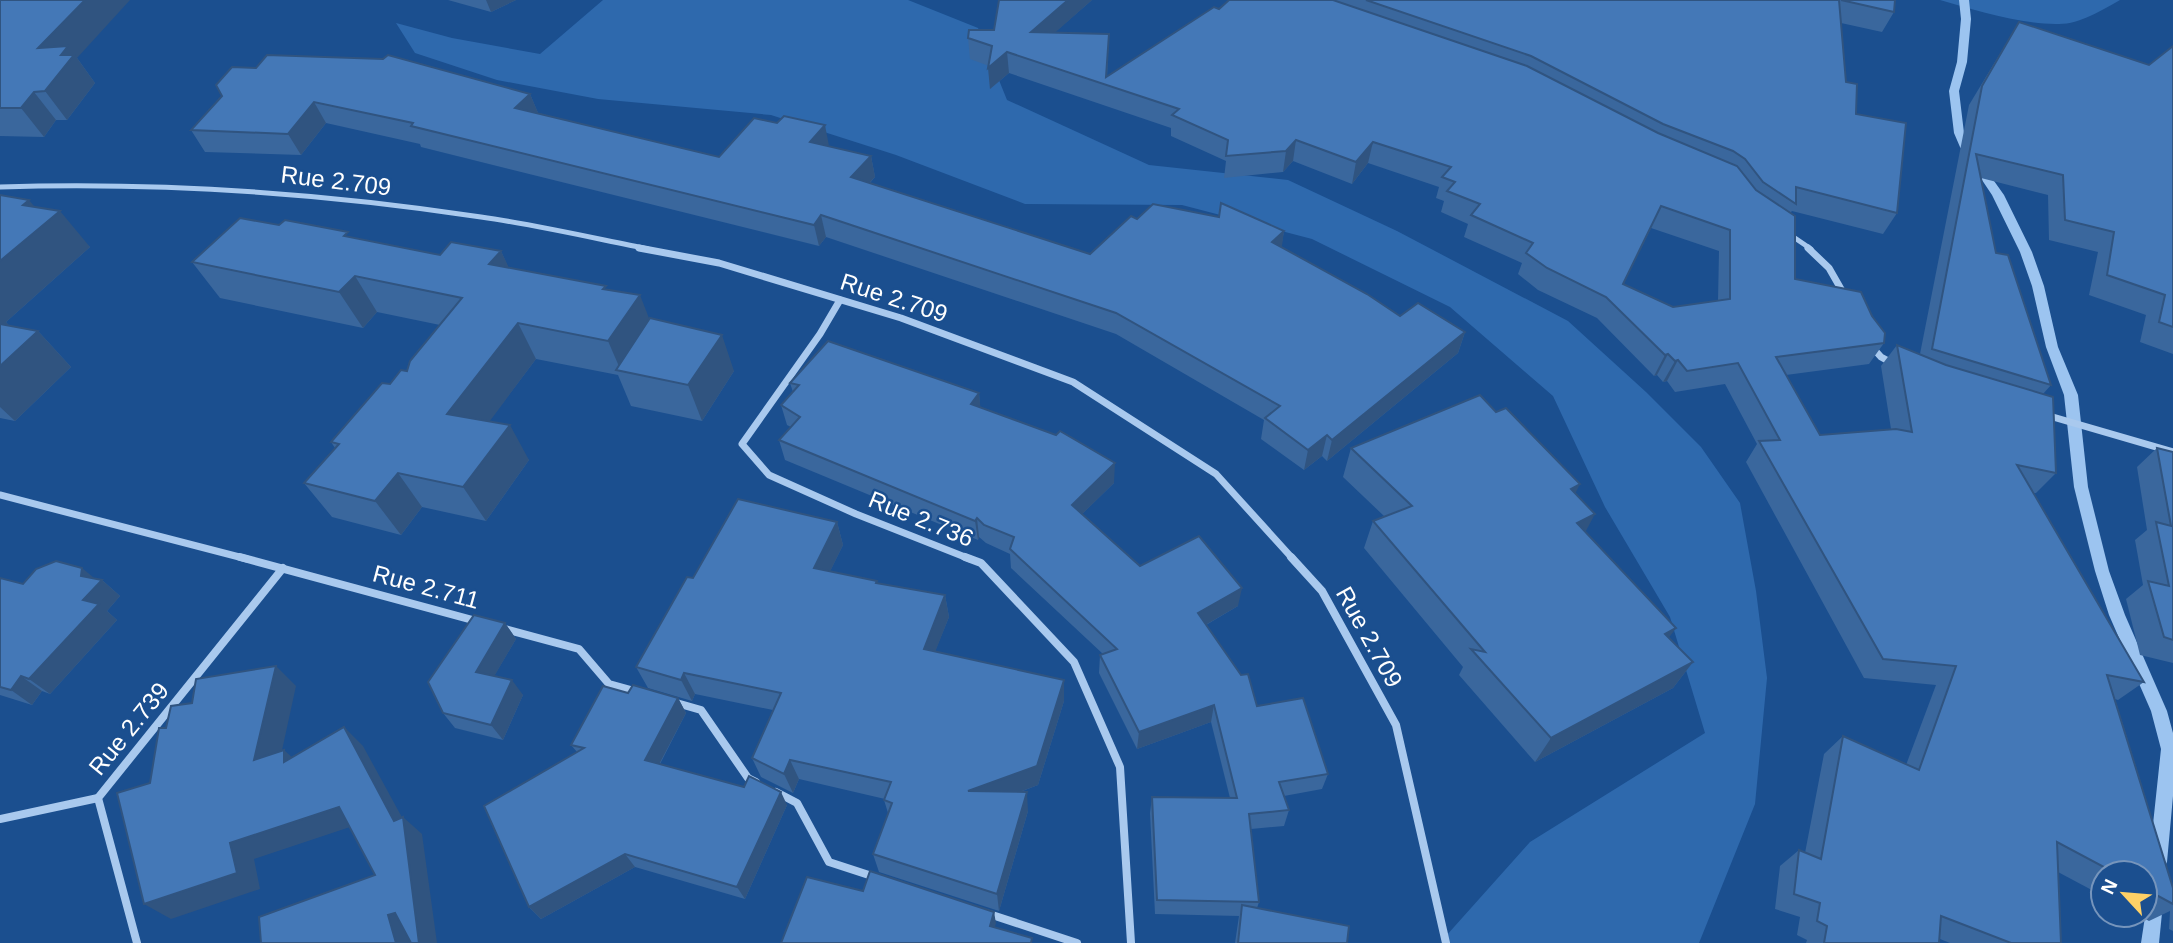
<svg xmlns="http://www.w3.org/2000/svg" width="2173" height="943" viewBox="0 0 2173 943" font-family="Helvetica,sans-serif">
  <rect width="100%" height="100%" fill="#1b4f8f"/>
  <g fill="#2e69ad">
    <polygon points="603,0 908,0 978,28 1007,100 1149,165 1288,180 1397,231 1568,321 1646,392 1701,447 1740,503 1756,591 1767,678 1755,804 1699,943 1446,943 1446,936 1530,842 1705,733 1670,617 1605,507 1553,396 1450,307 1312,239 1182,205 1025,204 896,155 771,115 598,99 497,80 415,53 396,23 452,38 540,54"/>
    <path d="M 1940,0 L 2120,0 C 2102,10 2080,24 2059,24 C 2023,25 1974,10 1940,0 Z"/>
  </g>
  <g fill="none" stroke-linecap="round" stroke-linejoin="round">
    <g fill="#9cc4f0" fill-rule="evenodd">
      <polygon points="1959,0 1969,0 1971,19 1967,62 1959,91 1964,133 1970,147 2004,195 2032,252 2044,286 2058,347 2078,395 2088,487 2109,571 2125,615 2167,711 2173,733 2173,796 2167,862 2164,868 2158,871 2152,868 2149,862 2161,749 2151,711 2109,615 2095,571 2074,487 2064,395 2046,347 2032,286 2020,252 1992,195 1960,147 1954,133 1949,91 1957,62 1961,19"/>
      <polygon points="2154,894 2160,897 2163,903 2159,943 2141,943 2148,897"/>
    </g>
    <g stroke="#a9c9ee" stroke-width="5">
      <path d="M 0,187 C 161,182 322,193 481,217 C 537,225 593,238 648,249"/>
      <polyline points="1789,234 1811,249"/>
    </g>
    <g stroke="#a9c9ee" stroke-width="7">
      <polyline points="639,248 719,263 901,318 1073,382 1216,474 1293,559"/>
      <polyline points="1808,248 1829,268 1845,296"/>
      <polyline points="840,300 820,334 742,444 769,475 856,514 970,559"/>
      <polyline points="1872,347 1881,357 1892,363"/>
      <polyline points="2046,415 2173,452"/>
      <polyline points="0,495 247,559"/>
    </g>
    <g stroke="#a9c9ee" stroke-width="8">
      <polyline points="240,557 480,622"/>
      <polyline points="965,557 981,563 1074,662 1120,767 1131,943"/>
      <polyline points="1291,557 1322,591 1396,725 1446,943"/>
      <polyline points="501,628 579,649 609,684 638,692"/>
      <polyline points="673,702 701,710 748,778 756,782"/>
      <polyline points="776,792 797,803 829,862 875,877"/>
      <polyline points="0,819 98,798"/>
      <polyline points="986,913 1077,943"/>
      <polyline points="137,943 98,798 283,568"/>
    </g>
  </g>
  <g fill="#3a679d" fill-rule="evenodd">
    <polygon points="0,0 77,58 95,83 67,120 56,120 44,137 0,136"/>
    <polygon points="448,0 516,0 491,12"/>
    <path d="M 1092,0 L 1055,32 L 1109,34 L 1107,77 L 1219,9 L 1229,0 L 1895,0 L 1894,12 L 1882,32 L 1841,23 L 1846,82 L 1856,114 L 1897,213 L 1883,234 L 1792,211 L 1790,213 L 1795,279 L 1884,343 L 1869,364 L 1786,375 L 1820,435 L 1891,429 L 1881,366 L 1897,345 L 1920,354 L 1969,105 L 2019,22 L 2149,65 L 2173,46 L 2173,354 L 2140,342 L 2146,315 L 2089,295 L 2098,252 L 2049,240 L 2048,195 L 1981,178 L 1996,253 L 2051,385 L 2043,394 L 2056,473 L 2036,493 L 2033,493 L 2144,682 L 2118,700 L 2115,699 L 2173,887 L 2173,884 L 2173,931 L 2169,929 L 2170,911 L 2149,921 L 2138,915 L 2145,915 L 2145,873 L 2103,873 L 2103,896 L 2058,872 L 2061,943 L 1950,943 L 1940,939 L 1939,943 L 1806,943 L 1807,940 L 1797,935 L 1800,917 L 1775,909 L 1780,866 L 1799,850 L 1805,853 L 1824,754 L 1843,736 L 1906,765 L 1936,685 L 1864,678 L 1746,462 L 1757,444 L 1725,384 L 1675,392 L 1667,381 L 1663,382 L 1657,375 L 1654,376 L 1597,318 L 1538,290 L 1518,274 L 1522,263 L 1464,237 L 1468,224 L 1441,212 L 1444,201 L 1436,198 L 1439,187 L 1368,163 L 1352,184 L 1293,161 L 1283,172 L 1224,178 L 1226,161 L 1171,136 L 1171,128 L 1009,73 L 990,89 L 989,66 L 970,59 L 968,38 ZM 1651,228 L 1719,251 L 1718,301 L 1673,307 L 1623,284 Z"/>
    <polygon points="530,94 538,113 719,157 829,146 871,156 875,177 870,183 1090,254 1137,219 1284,231 1281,248 1400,316 1465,332 1458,353 1327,461 1322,456 1304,470 1261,439 1264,420 1116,334 826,237 819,246 421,147 420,144 326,123 301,155 205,152 191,130 222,96"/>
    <polygon points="0,195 34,207 90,247 6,322 9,326 38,331 71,367 15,421 0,418"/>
    <polygon points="279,225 352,238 440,255 501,251 508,267 607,290 649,319 734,371 702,421 631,406 618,375 536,359 489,421 529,460 486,521 422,507 401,535 332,517 304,483 335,448 331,442 390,384 407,371 440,325 377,312 363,328 220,298 192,262"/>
    <polygon points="790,383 979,393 980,407 1114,483 1082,514 1140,566 1238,606 1206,625 1257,706 1328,774 1322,789 1284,796 1289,810 1284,826 1251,829 1259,902 1257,908 1347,943 1235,943 1239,916 1155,914 1150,813 1152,797 1230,798 1211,722 1137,749 1099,673 1100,655 1103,654 1011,568 1010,554 986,543 979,537 978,540 785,460 779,440 791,427 787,425 781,405 793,392"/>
    <polygon points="1351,448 1575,494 1585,532 1669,638 1693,662 1673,688 1535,762 1459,675 1463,667 1364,548 1373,521 1384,516 1343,477"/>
    <polygon points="2157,448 2173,452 2173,663 2140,655 2126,599 2143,585 2135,540 2147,530 2137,467"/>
    <polygon points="837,522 843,545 830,571 878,583 945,595 949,617 935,651 1064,680 1064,701 1038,785 1020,792 1028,811 999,911 879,872 873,854 888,813 884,800 885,799 799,779 793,793 761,777 752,758 773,710 695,694 692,701 648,688 636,667 693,578"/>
    <polygon points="0,578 23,584 95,579 102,580 120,596 107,611 117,620 50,694 42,691 32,705 0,695"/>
    <polygon points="505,623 516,639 494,676 523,695 503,740 455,728 443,713"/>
    <polygon points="628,693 678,698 686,713 660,764 787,805 745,899 635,867 541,919 529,907 577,752 571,745"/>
  </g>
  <g fill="#305480">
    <polygon points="85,0 130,0 77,58 95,83 67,120 45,91 38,48"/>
    <polygon points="486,0 516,0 491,12"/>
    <polygon points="1068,0 1092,0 1032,53 1031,32"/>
    <polygon points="1007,52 1009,73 990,89 988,68"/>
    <polygon points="34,92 56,120 44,137 21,108"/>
    <polygon points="530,94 539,115 515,108"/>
    <polygon points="314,102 326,123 301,155 288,134"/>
    <polygon points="825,125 829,146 810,142"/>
    <polygon points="1296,140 1293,161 1283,172 1286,151"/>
    <polygon points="1373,142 1368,163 1352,184 1356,162"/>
    <polygon points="871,156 875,177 855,198 851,177"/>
    <polygon points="29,200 47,222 60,211 90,247 6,322 25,342 38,331 71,367 15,421 0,407 0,261 23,205"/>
    <polygon points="821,215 826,237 819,246 814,225"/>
    <polygon points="1284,231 1281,253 1272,242"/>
    <polygon points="501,251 518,287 489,264"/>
    <polygon points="355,276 377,312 363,328 339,292"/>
    <polygon points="640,295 654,331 621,371 608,341"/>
    <polygon points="518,323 536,359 469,449 447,414"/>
    <polygon points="1465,332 1458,353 1327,461 1332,440"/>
    <polygon points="722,335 734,371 702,421 688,385"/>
    <polygon points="1668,354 1657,375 1654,376 1665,355"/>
    <polygon points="1678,360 1667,381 1663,382 1675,361"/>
    <polygon points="979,393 981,413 971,404"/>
    <polygon points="510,425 529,460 486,521 463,487"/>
    <polygon points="1327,435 1322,456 1304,470 1308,450"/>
    <polygon points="1115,463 1114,483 1072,524 1072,505"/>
    <polygon points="398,473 422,507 401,535 375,501"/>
    <polygon points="1580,484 1566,512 1571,489"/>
    <polygon points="1595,514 1580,542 1577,523"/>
    <polygon points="977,518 979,537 978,540 975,521"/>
    <polygon points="837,522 843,545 821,590 814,568"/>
    <polygon points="82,568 99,582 102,580 120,596 107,611 117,620 50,694 29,679 83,600 81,576"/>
    <polygon points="1242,588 1238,606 1195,631 1198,613"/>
    <polygon points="945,595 949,617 928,670 924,649"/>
    <polygon points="505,623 516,639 488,687 476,672"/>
    <polygon points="1676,628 1657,654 1665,634"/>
    <polygon points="1693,662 1673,688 1535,762 1551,738"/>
    <polygon points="276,666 296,686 276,778 254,760"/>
    <polygon points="684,673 695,694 692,701 681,680"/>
    <polygon points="21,676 42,691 32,705 11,690"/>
    <polygon points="512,680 523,695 503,740 491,725"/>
    <polygon points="1064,680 1064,701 1038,785 971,810 968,791"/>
    <polygon points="678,698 686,713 654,774 645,760"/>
    <polygon points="1214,705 1211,722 1137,749 1139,732"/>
    <polygon points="344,727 363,746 404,821 403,817 422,834 437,943 419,943 394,821"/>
    <polygon points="284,750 304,768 284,762"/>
    <polygon points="790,760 799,779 793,793 784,774"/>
    <polygon points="781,792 787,805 745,899 737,887"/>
    <polygon points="1027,792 1028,811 999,911 997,894"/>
    <polygon points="339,807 359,824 254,859 260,889 171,919 144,904 230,843"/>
    <polygon points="625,854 635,867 541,919 529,907"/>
    <polygon points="994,912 996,923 992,937 990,926"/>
    <polygon points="395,913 411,943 396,943 388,915"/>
  </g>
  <g fill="#4478b7" stroke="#305480" stroke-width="2" fill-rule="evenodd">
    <polygon points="0,0 85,0 38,48 68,46 61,55 74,55 45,91 34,92 21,108 0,108"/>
    <path d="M 999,0 L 1068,0 L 1031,32 L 1109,34 L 1106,77 L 1214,7 L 1219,9 L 1229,0 L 1333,0 L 1527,66 L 1658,133 L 1737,166 L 1756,190 L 1795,216 L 1795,279 L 1861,292 L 1872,316 L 1885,333 L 1884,343 L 1776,357 L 1820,435 L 1896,429 L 1912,432 L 1897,345 L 1946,365 L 2053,397 L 2056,473 L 2017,465 L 2144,682 L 2107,675 L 2173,888 L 2173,904 L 2145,889 L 2145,873 L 2115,873 L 2057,842 L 2061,943 L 2011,943 L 1941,916 L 1939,943 L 1824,943 L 1827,926 L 1817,921 L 1820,903 L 1794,894 L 1799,850 L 1821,859 L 1843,736 L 1919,770 L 1956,666 L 1883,659 L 1759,441 L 1780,440 L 1738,363 L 1687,371 L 1678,360 L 1675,361 L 1668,354 L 1665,355 L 1606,297 L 1547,268 L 1526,253 L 1533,243 L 1471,215 L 1480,204 L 1447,191 L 1455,182 L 1442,177 L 1451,167 L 1373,142 L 1356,162 L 1296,140 L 1286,151 L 1226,156 L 1228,140 L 1172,115 L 1179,109 L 1007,52 L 988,68 L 992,46 L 968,38 L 969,30 L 994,30 ZM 1661,206 L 1730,230 L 1730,299 L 1673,307 L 1623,284 Z"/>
    <polygon points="1366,0 1839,0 1846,82 1857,84 1856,114 1906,123 1897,213 1796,187 1796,204 1763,182 1745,159 1733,151 1663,124 1531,56"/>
    <polygon points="1841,0 1895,0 1894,12"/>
    <polygon points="2019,22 2149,65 2173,46 2173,327 2159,322 2165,295 2107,275 2114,232 2065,220 2063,175 1976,154 1996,253 2008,255 2051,385 1932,349 1982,86"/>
    <polygon points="267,55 383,59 388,55 530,94 515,108 719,157 754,118 777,123 784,116 825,125 810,142 871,156 851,177 1090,254 1131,216 1137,219 1153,204 1219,217 1221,203 1284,231 1272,242 1367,294 1400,316 1418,303 1465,332 1332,440 1327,435 1308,450 1265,418 1280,406 1116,313 821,215 814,225 411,126 413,123 314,102 288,134 191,130 222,96 216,85 232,67 256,68"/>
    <polygon points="0,195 29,200 23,205 60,211 0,261"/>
    <polygon points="240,218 279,225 285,220 348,232 344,236 440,255 451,242 501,251 489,264 606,286 603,289 640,295 608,341 518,323 447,414 510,425 463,487 398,473 375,501 304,483 339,444 331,442 382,383 390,384 401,370 407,371 410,361 462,298 355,276 339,292 192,262"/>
    <polygon points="650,318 722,335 688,385 616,370"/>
    <polygon points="0,324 38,331 0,366"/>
    <polygon points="828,341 979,393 971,404 1056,435 1060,431 1115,463 1072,505 1140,566 1199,536 1242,588 1198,613 1241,675 1248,674 1257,706 1303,698 1328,774 1279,782 1289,810 1249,814 1259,902 1157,900 1152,797 1237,798 1214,705 1139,732 1100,655 1117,649 1010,549 1014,537 984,525 977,518 975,521 779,440 800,417 781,405 799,385 790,383"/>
    <polygon points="1480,395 1496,412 1506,408 1580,484 1571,489 1595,514 1577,523 1676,628 1665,634 1693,662 1551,738 1471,649 1485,652 1373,521 1412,506 1351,448"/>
    <polygon points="2157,448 2173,452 2173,640 2164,637 2148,581 2169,586 2156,522 2171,526"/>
    <polygon points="738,499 837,522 814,568 877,581 876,583 945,595 924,649 1064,680 1037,766 968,791 1027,792 997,894 873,854 892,803 884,800 891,782 790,760 784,774 752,758 781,693 684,673 681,680 636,667 687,577 693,578"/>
    <polygon points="56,561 82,568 81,576 102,580 83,600 99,604 29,679 21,676 11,690 0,687 0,578 23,584 36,569"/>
    <polygon points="474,615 505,623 476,672 512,680 491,725 443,713 428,682"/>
    <polygon points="276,666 254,760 284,750 284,762 344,727 394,821 403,817 419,943 411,943 395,913 388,915 396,943 261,943 259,917 375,875 339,807 230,843 237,873 144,904 117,793 150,783 159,728 166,728 171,706 192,703 196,679"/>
    <polygon points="633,685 678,698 645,760 744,787 749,776 781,792 737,887 625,854 529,907 484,806 584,748 571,745 603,686 628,693"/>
    <polygon points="870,871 994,912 990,926 1032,938 1031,943 781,943 807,877 863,891"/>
    <polygon points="1242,905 1349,926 1347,943 1238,943"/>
  </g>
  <g text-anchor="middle" stroke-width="5" stroke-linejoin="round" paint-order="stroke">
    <g font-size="24" fill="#fff" stroke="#1b4f8f">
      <text transform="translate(336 181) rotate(7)" y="8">Rue 2.709</text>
      <text transform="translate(894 298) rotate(18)" y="8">Rue 2.709</text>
      <text transform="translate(921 519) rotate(22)" y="8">Rue 2.736</text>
      <text transform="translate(426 587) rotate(15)" y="8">Rue 2.711</text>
      <text transform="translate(1369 637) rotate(61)" y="8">Rue 2.709</text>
      <text transform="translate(129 729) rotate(-51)" y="8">Rue 2.739</text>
    </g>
  </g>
  <g transform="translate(2124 894) rotate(296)"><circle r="33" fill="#1b4f8f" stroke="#7695bc" stroke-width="2"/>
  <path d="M0-5L12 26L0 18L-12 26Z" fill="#ffd166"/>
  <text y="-10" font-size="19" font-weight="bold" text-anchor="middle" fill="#ffffff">N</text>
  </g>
</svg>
